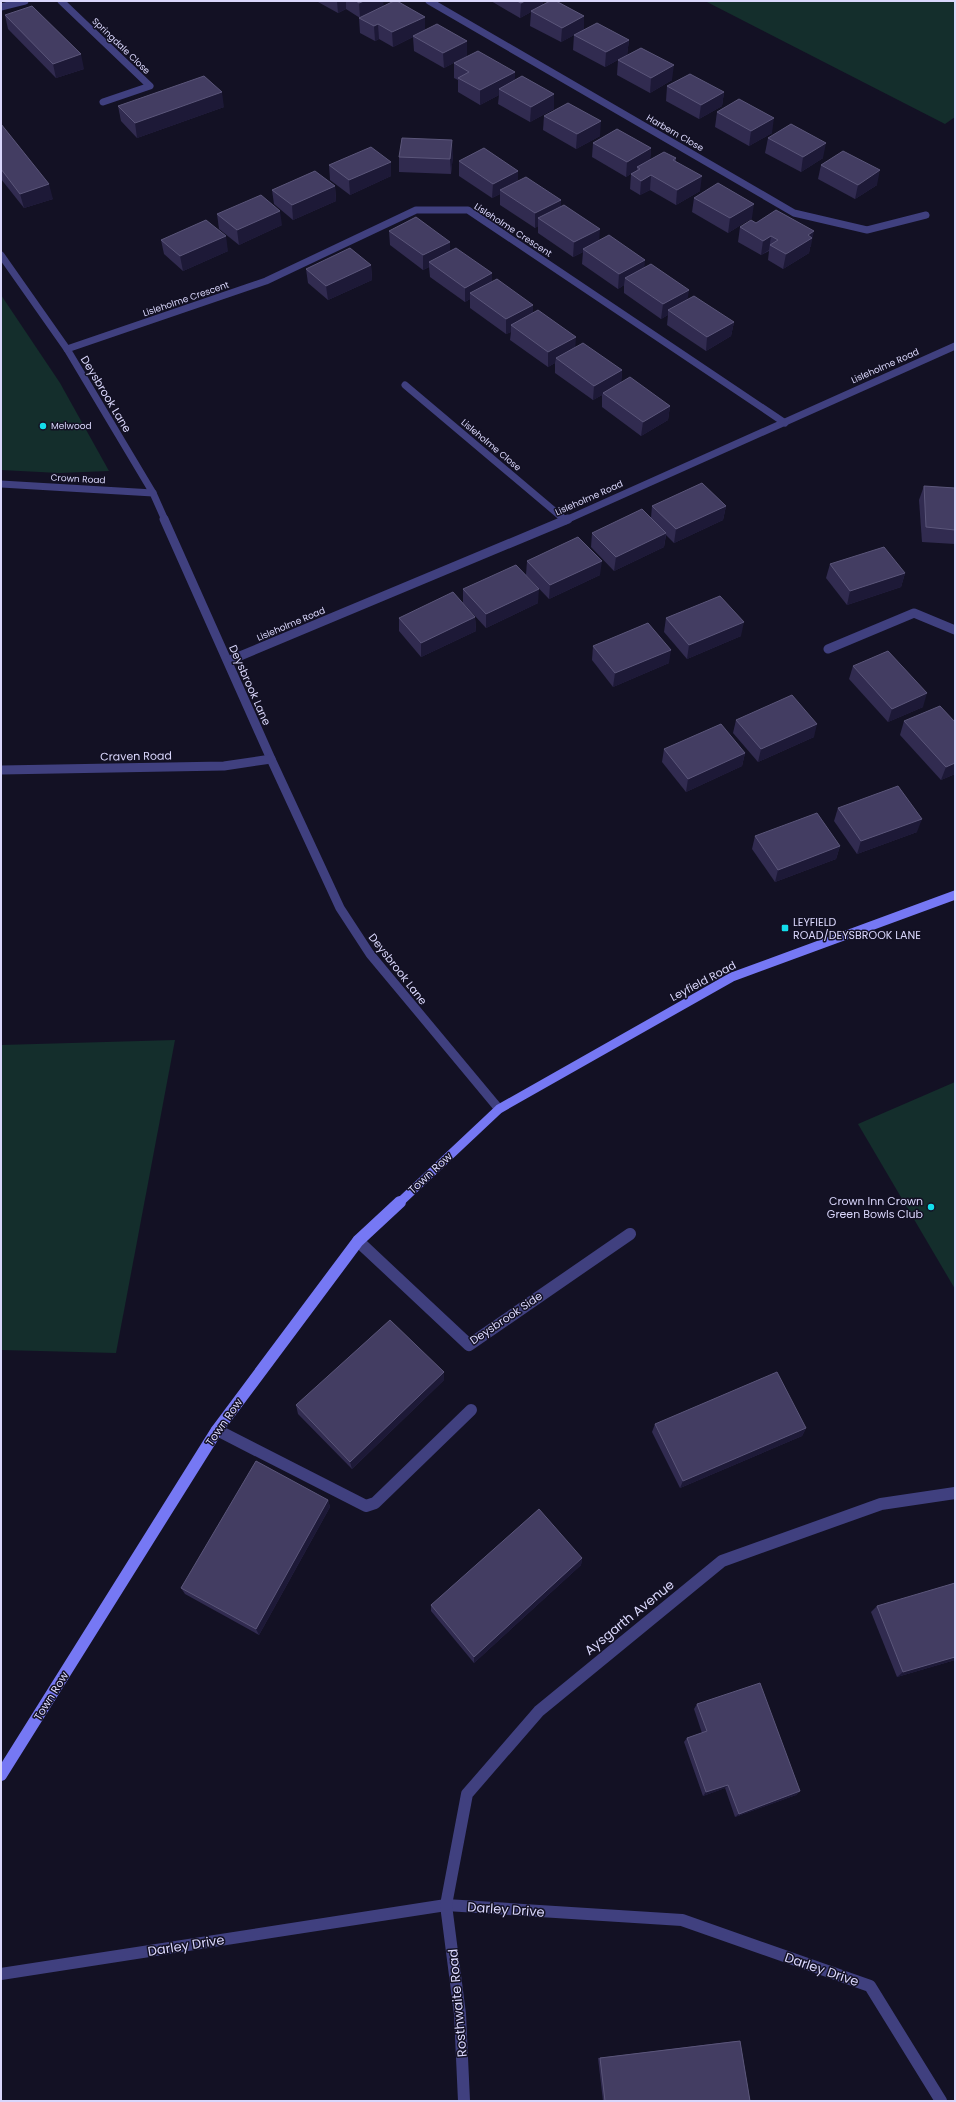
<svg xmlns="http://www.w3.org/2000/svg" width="956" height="2102" viewBox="0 0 956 2102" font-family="Poppins,sans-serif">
  <rect width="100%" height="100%" fill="#131124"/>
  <g fill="#142e2c">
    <polygon points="705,1 955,1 955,117 945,124"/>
    <polygon points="1,295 60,383 109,471 59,473 1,470"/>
    <polygon points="175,1040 116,1353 1,1350 1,1045"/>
    <polygon points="955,1082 955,1289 858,1124"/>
  </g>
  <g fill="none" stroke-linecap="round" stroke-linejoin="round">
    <polyline stroke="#40407f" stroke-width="12" points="217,1430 366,1506 375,1503 471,1410"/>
    <g stroke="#40407f" stroke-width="7">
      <polyline points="61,1 150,86 103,102"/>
      <polyline points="429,1 794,213 867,230 926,215"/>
      <polyline points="1,7 25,1"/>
      <polyline points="1,255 67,349 153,493 165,520"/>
      <polyline points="67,349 266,281 416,210 468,210 785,423"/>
      <polyline points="405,385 565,520"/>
      <polyline points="1,484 153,493"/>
      <polyline points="566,520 955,346"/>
    </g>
    <g stroke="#40407f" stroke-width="9">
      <polyline points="164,519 271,759 340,908 370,954 499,1109"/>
      <polyline points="563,519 565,520"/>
      <polyline points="828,649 914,613 955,630"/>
      <polyline points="228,661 568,519"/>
      <polyline points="1,770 224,766 271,759"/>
    </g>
    <g stroke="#40407f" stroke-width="12">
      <polyline points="358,1241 469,1345 630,1234"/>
      <polyline points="1,1974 446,1905 682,1920 870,1986 941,2101"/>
      <polyline points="464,2101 460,2014 446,1905 467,1794 539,1711 722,1561 881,1504 955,1493"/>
    </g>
    <polyline stroke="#7678f4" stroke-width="9" points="399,1203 499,1109 732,977 955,895"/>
    <polyline stroke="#7678f4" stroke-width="12" points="1,1775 217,1430 358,1241 400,1202"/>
  </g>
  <g fill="#312b50">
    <polygon points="318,1 383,1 360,18 346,9 338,13 318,2"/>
    <polygon points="491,1 543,1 543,5 584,30 629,40 627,55 605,67 573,50 574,35 561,42 530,26 531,12 520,18"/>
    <polygon points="5,15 84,69 56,78 8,29"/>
    <polygon points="359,18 425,30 467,56 444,68 414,51 413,37 393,47 379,39 375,41 360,33"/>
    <polygon points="618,60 672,80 650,93 617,75"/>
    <polygon points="454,63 515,72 514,81 554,109 530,122 498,104 499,95 480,105 458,92 458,80 454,78"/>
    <polygon points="667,86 724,92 722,106 699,119 666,101"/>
    <polygon points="118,106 224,107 137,138 121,121"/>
    <polygon points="717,112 772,133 749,146 715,127"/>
    <polygon points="544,116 600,136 576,149 543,130"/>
    <polygon points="1,124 53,199 24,208 1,179"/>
    <polygon points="768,138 823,158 801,172 765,153"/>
    <polygon points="593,143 651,148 650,160 676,158 676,162 700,191 676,205 650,190 640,195 630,189 631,174 637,170 626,177 592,157"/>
    <polygon points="453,155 451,174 399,172 399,157"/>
    <polygon points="459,161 518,171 518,181 561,200 560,207 599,240 645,268 687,299 734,322 731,336 706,351 667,325 668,315 661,319 624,293 624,285 618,289 582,264 583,252 573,257 538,233 538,226 535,228 500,205 500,194 492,198 459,176"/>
    <polygon points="329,165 391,176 350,195 330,180"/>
    <polygon points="821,165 877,185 855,199 818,179"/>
    <polygon points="335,186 336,201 293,220 274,204 272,190"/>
    <polygon points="694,198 752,218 728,233 692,212"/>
    <polygon points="217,214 282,225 239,245 219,229"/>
    <polygon points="756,223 811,246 810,247 809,253 783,269 768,260 769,251 761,255 738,242 740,227"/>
    <polygon points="389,231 450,251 492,282 533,305 533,313 575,347 622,370 621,383 670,406 668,420 641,436 602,407 602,395 593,400 555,373 555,363 548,367 510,340 511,332 506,334 470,308 470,299 465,302 430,277 429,267 423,270 390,245"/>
    <polygon points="161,240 228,251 183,271 164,254"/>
    <polygon points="371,265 372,280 328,300 308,283 306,269"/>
    <polygon points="924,486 955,488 955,544 922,542 919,500"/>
    <polygon points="652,506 726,506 723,520 674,543 666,535 664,547 614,571 591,547 592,533 651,518"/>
    <polygon points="527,561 600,575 549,599 526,575"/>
    <polygon points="830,564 905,573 901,587 847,605 826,578"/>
    <polygon points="463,589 538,603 486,628 463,603"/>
    <polygon points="475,617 476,631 421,657 399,631 399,618"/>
    <polygon points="666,618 741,636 687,659 664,632"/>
    <polygon points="593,646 669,663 613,687 592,660"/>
    <polygon points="853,666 923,707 888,722 849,679"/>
    <polygon points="736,720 814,737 758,762 733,733"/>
    <polygon points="904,721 955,774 941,780 900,735"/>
    <polygon points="664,749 745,753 742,766 686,792 662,762"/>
    <polygon points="838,808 917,832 857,854 834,821"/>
    <polygon points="755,836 840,846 836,859 775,882 752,849"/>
    <polygon points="444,1380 352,1469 298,1414 296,1405"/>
    <polygon points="655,1424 806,1428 802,1436 680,1488 652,1432"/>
    <polygon points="328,1500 330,1507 259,1635 185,1594 181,1588"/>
    <polygon points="582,1558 581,1565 474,1663 431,1611 431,1605"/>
    <polygon points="877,1606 955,1660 897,1677 871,1612"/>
    <polygon points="697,1704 800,1791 796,1795 735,1817 725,1788 703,1796 684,1742 687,1738 702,1733 694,1709"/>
    <polygon points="736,2041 740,2041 750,2101 603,2101 598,2058"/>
  </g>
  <g fill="#1d1937">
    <polygon points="337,1 346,1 346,9 338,13"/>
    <polygon points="364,1 383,1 384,6 360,18 359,3"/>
    <polygon points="525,1 543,1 543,6 531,11 531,12 520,18 521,3"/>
    <polygon points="584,16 584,30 561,42 562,28"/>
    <polygon points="425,17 425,31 413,36 413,37 393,47 392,32"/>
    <polygon points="378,24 379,39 375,41 374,26"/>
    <polygon points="629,40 627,55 605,67 606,52"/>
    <polygon points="467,41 467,56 444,68 443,53"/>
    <polygon points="81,54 84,69 56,78 53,64"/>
    <polygon points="674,65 672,80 650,93 651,78"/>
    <polygon points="515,72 514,87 499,89 499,95 480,105 480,90"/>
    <polygon points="222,92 224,107 137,138 135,123"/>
    <polygon points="724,92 722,106 699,119 701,105"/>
    <polygon points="554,94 554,109 530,122 531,107"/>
    <polygon points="774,118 772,133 749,146 751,131"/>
    <polygon points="601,121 600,136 576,149 577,134"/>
    <polygon points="452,140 453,155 451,174 450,159"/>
    <polygon points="826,143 823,158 801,172 803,157"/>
    <polygon points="651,148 650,163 637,167 637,170 626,177 627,162"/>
    <polygon points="391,162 391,176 350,195 349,180"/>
    <polygon points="880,170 877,185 855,199 858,185"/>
    <polygon points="518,171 518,186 500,190 500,194 492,198 493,184"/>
    <polygon points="651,175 650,190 640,195 641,181"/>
    <polygon points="702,176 700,191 676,205 677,190"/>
    <polygon points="49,184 53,199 24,208 20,194"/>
    <polygon points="335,186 336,201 293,220 292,205"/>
    <polygon points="561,200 560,215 538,218 538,226 535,228 535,213"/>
    <polygon points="754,204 752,218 728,233 730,218"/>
    <polygon points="280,211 282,225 239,245 237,230"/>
    <polygon points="600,229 599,243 583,249 583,252 573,257 574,242"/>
    <polygon points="814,231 811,246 810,247 809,253 783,269 786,254 808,235"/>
    <polygon points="226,236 228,251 183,271 180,256"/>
    <polygon points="771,236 769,250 761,255 763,241"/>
    <polygon points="450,242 450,256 429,262 429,267 423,270 423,255"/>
    <polygon points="645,260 644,275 625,278 624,285 618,289 619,274"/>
    <polygon points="371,265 372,280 328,300 326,286"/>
    <polygon points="492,273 492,288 470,293 470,299 465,302 465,288"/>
    <polygon points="689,290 687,304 668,310 668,315 661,319 663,304"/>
    <polygon points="533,305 533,319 511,325 511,332 506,334 506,319"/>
    <polygon points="734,322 731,336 706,351 707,337"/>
    <polygon points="576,337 575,352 556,358 555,363 548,367 548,352"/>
    <polygon points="622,370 621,385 603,393 602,395 593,400 594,386"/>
    <polygon points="670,406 668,420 641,436 643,422"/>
    <polygon points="726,506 723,520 674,543 676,529"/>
    <polygon points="666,533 664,547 614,571 616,557"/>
    <polygon points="602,561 600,575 549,599 550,585"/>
    <polygon points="905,573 901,587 847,605 850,591"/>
    <polygon points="539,589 538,603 486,628 486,614"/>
    <polygon points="475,617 476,631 421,657 421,643"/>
    <polygon points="744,622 741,636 687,659 689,645"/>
    <polygon points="671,650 669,663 613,687 615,673"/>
    <polygon points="927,693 923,707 888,722 892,709"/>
    <polygon points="817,724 814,737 758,762 761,749"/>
    <polygon points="745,753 742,766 686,792 688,779"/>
    <polygon points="955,763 955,774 941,780 946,767"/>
    <polygon points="922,819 917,832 857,854 861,841"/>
    <polygon points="840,846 836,859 775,882 778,870"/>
    <polygon points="444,1372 444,1380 352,1469 350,1462"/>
    <polygon points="806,1428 802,1436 680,1488 683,1481"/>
    <polygon points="328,1500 330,1507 259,1635 256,1629"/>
    <polygon points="582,1558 581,1565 474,1663 474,1657"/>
    <polygon points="955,1657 955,1660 897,1677 903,1672"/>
    <polygon points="728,1785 725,1788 703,1796 706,1792"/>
    <polygon points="800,1791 796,1795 735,1817 739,1814"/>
  </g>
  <g fill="#433d62" stroke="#5b567a">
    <polygon points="356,1 364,1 359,3"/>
    <polygon points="394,1 397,1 425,17 392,32 378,24 374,26 359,18"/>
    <polygon points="517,1 525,1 521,3"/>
    <polygon points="550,1 556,1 584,16 562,28 531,11"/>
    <polygon points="32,6 81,54 53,64 5,15"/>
    <polygon points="597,23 629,40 606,52 574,35"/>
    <polygon points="437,24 467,41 443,53 413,36"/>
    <polygon points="641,48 674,65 651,78 618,60"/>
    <polygon points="478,51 515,72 480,90 458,78 469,72 454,63"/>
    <polygon points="690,74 724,92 701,105 667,86"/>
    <polygon points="204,76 222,92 135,123 118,106"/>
    <polygon points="522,76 554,94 531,107 499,89"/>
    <polygon points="739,99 774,118 751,131 717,112"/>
    <polygon points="568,103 601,121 577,134 544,116"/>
    <polygon points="1,124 49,184 20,194 1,169"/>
    <polygon points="791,124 826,143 803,157 768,138"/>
    <polygon points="617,129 651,148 627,162 593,143"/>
    <polygon points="402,138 452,140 450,159 399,157"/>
    <polygon points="371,147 391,162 349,180 329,165"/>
    <polygon points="484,148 518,171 493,184 459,161"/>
    <polygon points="843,151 880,170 858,185 821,165"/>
    <polygon points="664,152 676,158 673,160 702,176 677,190 651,175 641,181 631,174 640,169 637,167"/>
    <polygon points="315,171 335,186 292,205 272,190"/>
    <polygon points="526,177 561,200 535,213 500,190"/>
    <polygon points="718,183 754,204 730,218 694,198"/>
    <polygon points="261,195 280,211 237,230 217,214"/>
    <polygon points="564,205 600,229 574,242 538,218"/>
    <polygon points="776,210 814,231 808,235 812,238 786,254 770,245 778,240 771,236 763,241 740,227 751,220 756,223"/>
    <polygon points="416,217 450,242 423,255 389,231"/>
    <polygon points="206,220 226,236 180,256 161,240"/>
    <polygon points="609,235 645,260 619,274 583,249"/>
    <polygon points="350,248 371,265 326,286 306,269"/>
    <polygon points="456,248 492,273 465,288 429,262"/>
    <polygon points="651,264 689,290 663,304 625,278"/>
    <polygon points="497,279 533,305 506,319 470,293"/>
    <polygon points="694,296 734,322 707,337 668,310"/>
    <polygon points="538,310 576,337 548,352 511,325"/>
    <polygon points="583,343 622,370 594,386 556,358"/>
    <polygon points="630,377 670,406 643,422 603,393"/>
    <polygon points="702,483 726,506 676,529 652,506"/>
    <polygon points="924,486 955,488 955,530 926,527"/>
    <polygon points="642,509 666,533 616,557 592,533"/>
    <polygon points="578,537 602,561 550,585 527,561"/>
    <polygon points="884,547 905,573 850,591 830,564"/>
    <polygon points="516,565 539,589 486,614 463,589"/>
    <polygon points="453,592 475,617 421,643 399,618"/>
    <polygon points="720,596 744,622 689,645 666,618"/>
    <polygon points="648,623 671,650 615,673 593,646"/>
    <polygon points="888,651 927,693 892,709 853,666"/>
    <polygon points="792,695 817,724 761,749 736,720"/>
    <polygon points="940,706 955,722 955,763 946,767 904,721"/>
    <polygon points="721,724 745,753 688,779 664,749"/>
    <polygon points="898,786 922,819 861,841 838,808"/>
    <polygon points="817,813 840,846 778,870 755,836"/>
    <polygon points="390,1320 444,1372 350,1462 296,1405"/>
    <polygon points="777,1372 806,1428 683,1481 655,1424"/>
    <polygon points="256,1461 328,1500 256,1629 181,1588"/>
    <polygon points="539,1509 582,1558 474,1657 431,1605"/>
    <polygon points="955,1583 955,1657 903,1672 877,1606"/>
    <polygon points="760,1683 800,1791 739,1814 728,1785 706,1792 687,1738 707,1731 697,1704"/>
    <polygon points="740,2041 750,2101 605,2101 600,2058"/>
  </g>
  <g fill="#13deeb" stroke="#131124" stroke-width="1.5">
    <circle cx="43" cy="426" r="4"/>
    <rect x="781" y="924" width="8" height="8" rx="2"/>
    <circle cx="931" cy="1207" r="4"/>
  </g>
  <g text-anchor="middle" stroke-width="3" stroke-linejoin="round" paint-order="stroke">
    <g font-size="9" fill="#dad7fc" stroke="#131124">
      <text transform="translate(121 46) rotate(44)" y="3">Springdale Close</text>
      <text transform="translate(675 133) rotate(30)" y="3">Harbern Close</text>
      <text transform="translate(513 230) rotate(33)" y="3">Lisleholme Crescent</text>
      <text transform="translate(186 299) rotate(-19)" y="3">Lisleholme Crescent</text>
      <text transform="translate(885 366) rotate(-24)" y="3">Lisleholme Road</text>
      <text transform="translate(491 445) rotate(40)" y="3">Lisleholme Close</text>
      <text transform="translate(78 479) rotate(3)" y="3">Crown Road</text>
      <text transform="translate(589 498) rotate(-24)" y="3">Lisleholme Road</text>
      <text transform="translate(291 624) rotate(-23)" y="3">Lisleholme Road</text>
    </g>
    <g font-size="9" fill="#dad7fc" stroke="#131124" text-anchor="start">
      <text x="51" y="429">Melwood</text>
    </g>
    <g font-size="11" fill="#dad7fc" stroke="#131124">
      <text transform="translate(106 394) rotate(59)" y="4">Deysbrook Lane</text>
      <text transform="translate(250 685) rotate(66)" y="4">Deysbrook Lane</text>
      <text transform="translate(136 756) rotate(-1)" y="4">Craven Road</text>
      <text transform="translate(398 969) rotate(52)" y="4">Deysbrook Lane</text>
      <text transform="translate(703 981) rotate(-28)" y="4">Leyfield Road</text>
      <text transform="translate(430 1173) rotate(-43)" y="4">Town Row</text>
      <text transform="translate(506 1318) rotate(-34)" y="4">Deysbrook Side</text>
      <text transform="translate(224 1422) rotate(-55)" y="4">Town Row</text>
      <text transform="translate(51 1696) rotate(-58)" y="4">Town Row</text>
    </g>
    <g font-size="11" fill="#dad7fc" stroke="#131124" text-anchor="start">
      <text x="793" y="926">LEYFIELD<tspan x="793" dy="13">ROAD/DEYSBROOK LANE</tspan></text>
      <text x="923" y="1205" text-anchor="end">Crown Inn Crown<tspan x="923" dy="13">Green Bowls Club</tspan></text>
    </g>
    <g font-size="13" fill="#dad7fc" stroke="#131124">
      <text transform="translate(629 1617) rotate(-39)" y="5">Aysgarth Avenue</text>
      <text transform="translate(506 1909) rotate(4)" y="5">Darley Drive</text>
      <text transform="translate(186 1945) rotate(-9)" y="5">Darley Drive</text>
      <text transform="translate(822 1969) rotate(19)" y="5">Darley Drive</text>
      <text transform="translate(457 2003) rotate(-95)" y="5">Rosthwaite Road</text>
    </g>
  </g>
  <rect width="956" height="2102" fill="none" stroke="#dad7fc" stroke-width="4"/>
</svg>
